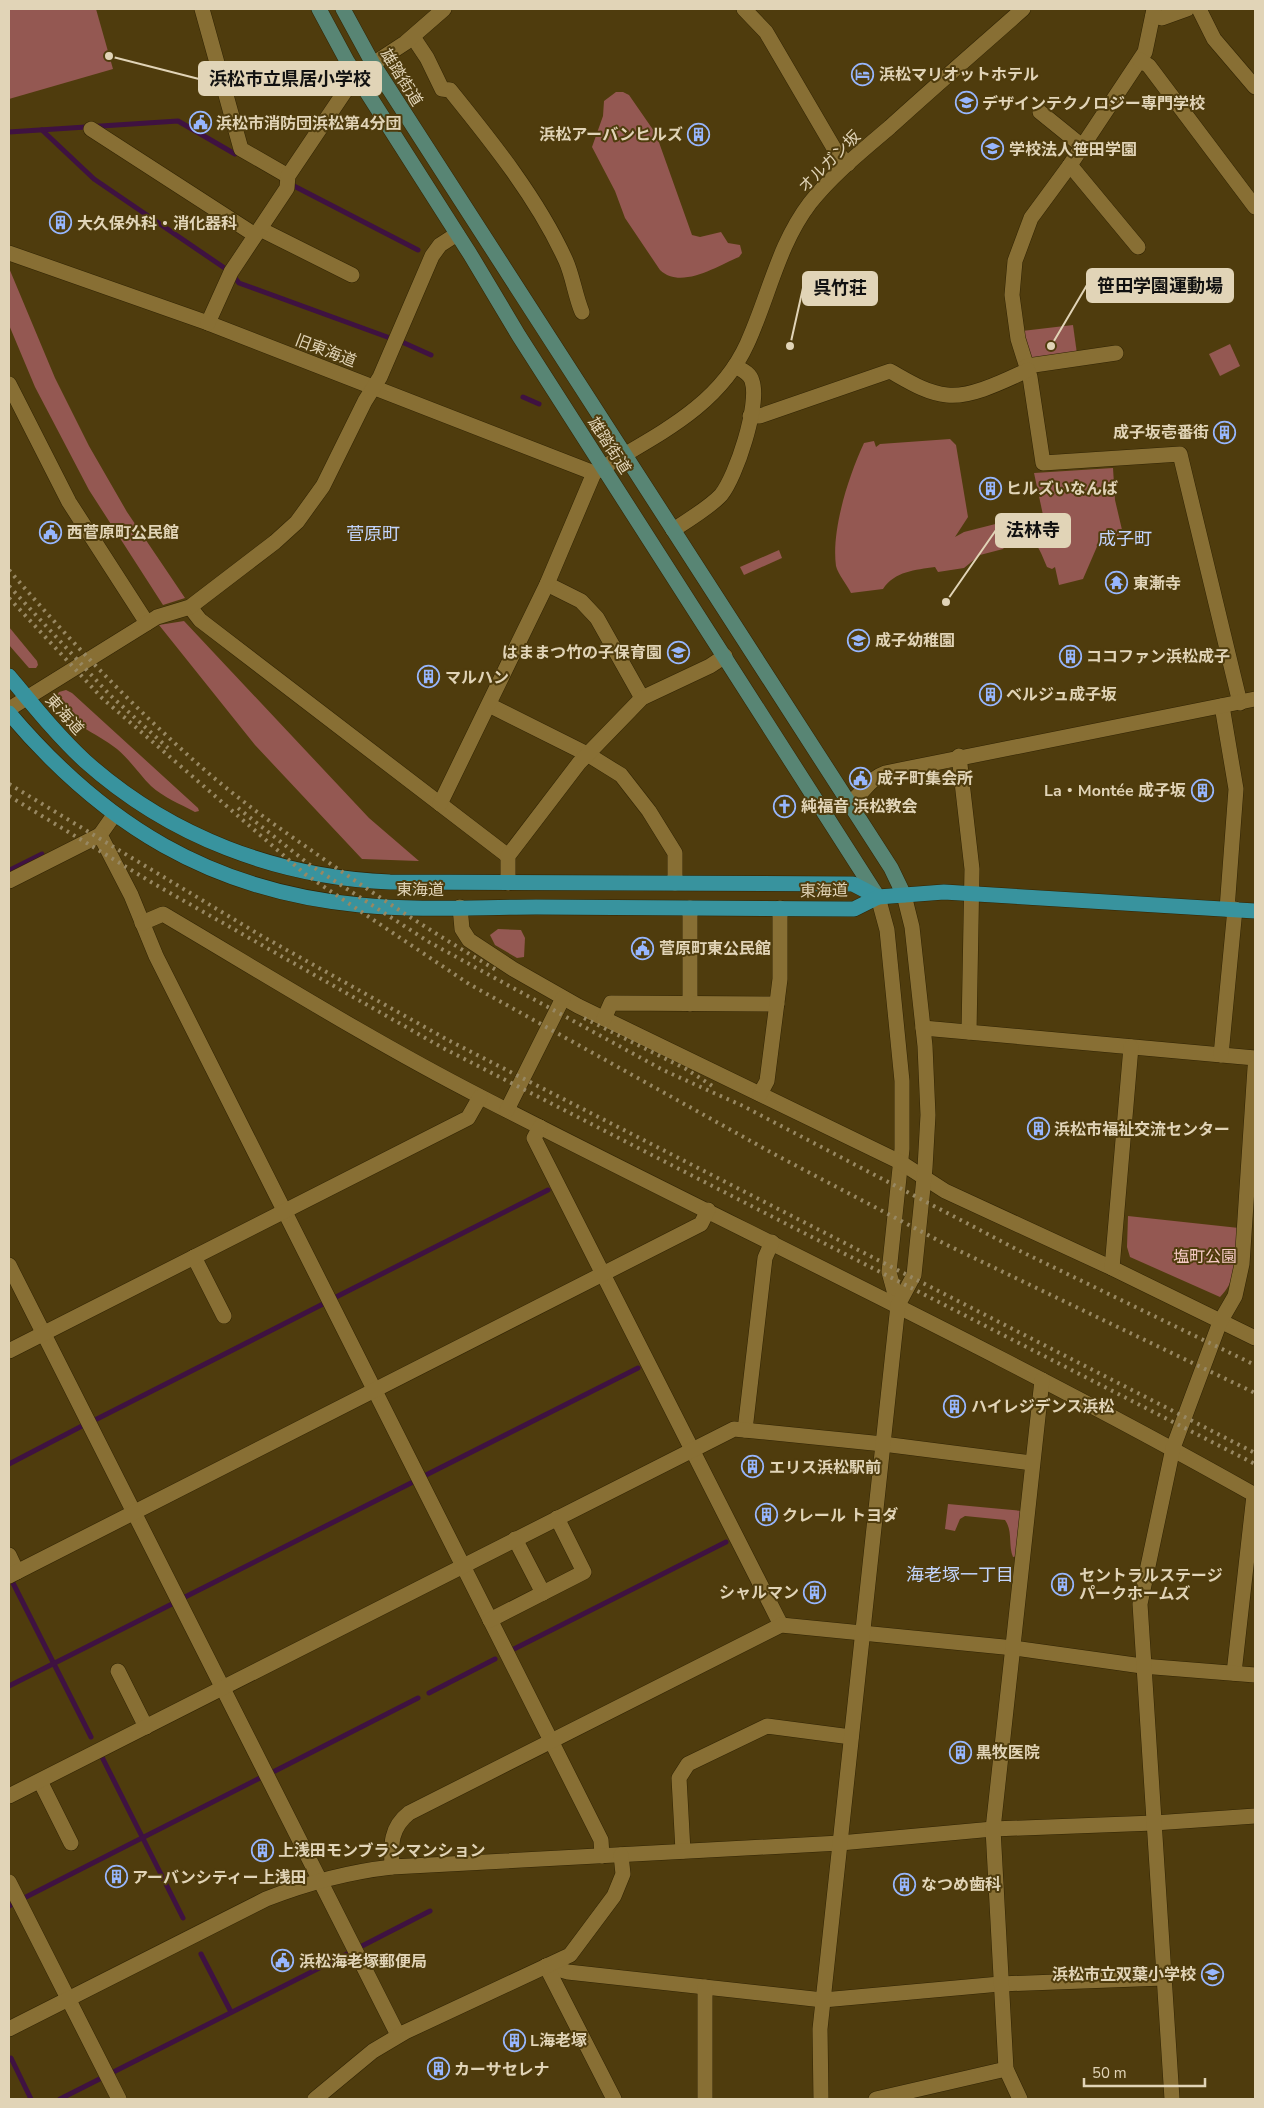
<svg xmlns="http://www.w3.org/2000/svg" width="1264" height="2108" viewBox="0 0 1264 2108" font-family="'Nunito Sans','Noto Sans JP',sans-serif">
  <rect width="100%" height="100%" fill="#4f3c0d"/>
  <g fill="#945852">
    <polygon points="9,9 96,9 113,69 9,99"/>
    <path d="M 616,92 L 623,92 L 629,95 L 656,134 L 692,235 L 700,237 L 721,232 L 728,243 L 740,245 L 742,253 L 739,257 C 717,266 681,290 660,270 L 625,218 L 615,191 L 592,147 L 603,116 L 604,101 Z"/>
    <polygon points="9,268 55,378 89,446 127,512 185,598 163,605 89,490 35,387 9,325"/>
    <polygon points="1073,325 1077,354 1033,360 1029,357 1022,331"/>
    <polygon points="1230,344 1240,366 1220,376 1209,354"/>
    <path d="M 950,439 L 956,445 L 968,517 L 955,537 L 964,532 L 1038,513 L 1043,515 L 1034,473 L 1113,468 L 1115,500 L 1123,534 L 1099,542 L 1083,579 L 1059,585 L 1055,567 L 1052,569 L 1047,567 C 1040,551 1036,534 1014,536 L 1003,549 L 980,555 L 964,568 L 938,572 L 935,567 C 915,570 895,571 883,589 L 851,593 C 847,585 838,574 836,566 C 831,530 849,475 864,443 L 874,441 L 876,447 L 880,444 Z"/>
    <polygon points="779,550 782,558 744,575 740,567"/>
    <polygon points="184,621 369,818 419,861 362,859 255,745 159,625"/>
    <polygon points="9,627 37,661 38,665 36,668 29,668 9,645"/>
    <path d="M 66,690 L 72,693 L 198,808 L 199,811 L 195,812 C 180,804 163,797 151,786 C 139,774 130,760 117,749 C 96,732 66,724 56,697 L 59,692 Z"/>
    <polygon points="498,929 521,930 525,938 524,957 517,958 495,945 490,935"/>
    <path d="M 1128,1216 L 1239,1228 C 1238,1252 1238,1279 1220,1297 L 1130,1257 L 1127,1247 Z"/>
    <path d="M 948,1504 L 1022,1511 L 1018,1556 L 1013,1557 C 1008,1545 1013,1531 1005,1520 L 965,1516 L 960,1519 L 955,1531 L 945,1529 Z"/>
  </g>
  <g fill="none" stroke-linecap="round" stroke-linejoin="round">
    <g stroke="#3f1241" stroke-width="5">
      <polyline points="42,130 94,179 226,269"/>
      <polyline points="9,132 178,121 235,154"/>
      <polyline points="294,186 418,250"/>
      <polyline points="235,278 239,283 390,338"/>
      <polyline points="402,342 431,355"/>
      <polyline points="523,397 539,404"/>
      <polyline points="10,870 42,854"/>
      <polyline points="336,1297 548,1190"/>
      <polyline points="95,1420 323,1304"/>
      <polyline points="9,1464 82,1426"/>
      <polyline points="426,1475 638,1368"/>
      <polyline points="13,1583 91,1737"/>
      <polyline points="185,1597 413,1482"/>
      <polyline points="514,1649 726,1542"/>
      <polyline points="9,1686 172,1604"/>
      <polyline points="429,1693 495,1659"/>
      <polyline points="102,1757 183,1918"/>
      <polyline points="273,1772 418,1698"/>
      <polyline points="26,1897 260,1778"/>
      <polyline points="9,1906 11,1905"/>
      <polyline points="362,1946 430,1911"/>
      <polyline points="201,1954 231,2012"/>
      <polyline points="11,2058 31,2099"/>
      <polyline points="60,2099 349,1953"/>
    </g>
    <defs>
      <g id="minor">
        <polyline points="202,9 241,149 288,176"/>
        <polyline points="744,9 766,32 835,150 848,164"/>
        <polyline points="1154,9 1145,52 1070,165 1031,218 1015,261 1012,295 1018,339 1030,377 1043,463 1180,454 1240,703"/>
        <polyline points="1199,9 1214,39 1255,87"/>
        <polyline points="1153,16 1162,18 1187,9"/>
        <path d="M 413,37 L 427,58 L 442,89 L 450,90 C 492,142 538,199 566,261 C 573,277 575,295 582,312"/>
        <polyline points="1140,60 1149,66 1255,207"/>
        <polyline points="1040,112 1082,146"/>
        <polyline points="91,129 255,235"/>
        <polyline points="1070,165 1138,247"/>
        <polyline points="260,229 352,275"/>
        <path d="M 9,253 L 208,323 L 594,473 C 651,437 717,410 747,344 C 769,296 778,245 810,203 C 833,174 862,151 890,127 C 934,87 979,48 1023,9"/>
        <polyline points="208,323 231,272 287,188 288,176 356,75 405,43 444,9"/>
        <polyline points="1027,366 1116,353"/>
        <polyline points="9,384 69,502 147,623"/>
        <path d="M 750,416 L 760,416 L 890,371 C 908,381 926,393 947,395 C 971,398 1006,380 1028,370"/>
        <path d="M 673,530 C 687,521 710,507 721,495 C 736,477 760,404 752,381 C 750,373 742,370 735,366"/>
        <polyline points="547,584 581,601 597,618 642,698"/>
        <polyline points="190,607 200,620 508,856"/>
        <polyline points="489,705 587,754 621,775 649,811 675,853 675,883"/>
        <polyline points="1222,706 1236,789 1227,909"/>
        <polyline points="9,709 157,617 190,607 275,542 297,522 323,486 365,401 380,377 432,256 440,245 457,234"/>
        <polyline points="959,756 972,869 969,1032"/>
        <path d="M 849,803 C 863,794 870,778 885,773 L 1255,699"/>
        <polyline points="440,804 547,584 594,473"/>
        <polyline points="114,815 100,835 131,895 156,956 601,1840 602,1856"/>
        <polyline points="9,881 100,835"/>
        <polyline points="508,883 508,856 579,763 642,698 710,666 725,656"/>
        <polyline points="878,897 887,930 902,1081 902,1149 889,1272 898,1305"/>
        <polyline points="460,907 462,929 469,940 513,969 578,1006 900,1162 945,1191 1112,1268 1255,1338"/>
        <path d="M 142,923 L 163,914 C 268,976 372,1041 481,1097 C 739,1230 1002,1352 1255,1495"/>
        <polyline points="690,1004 690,908"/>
        <polyline points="604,1019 611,1003 777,1004"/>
        <polyline points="923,1028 1255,1058"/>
        <polyline points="1221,1055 1235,909"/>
        <polyline points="760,1094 767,1081 780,979 780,908"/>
        <polyline points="507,1110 563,998"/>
        <polyline points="540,1127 534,1138 537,1144 781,1625"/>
        <polyline points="194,1257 224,1316"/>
        <polyline points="9,1265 398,2035"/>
        <polyline points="1112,1268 1131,1047"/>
        <polyline points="9,1351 468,1118 480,1097"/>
        <polyline points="745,1430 765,1258 772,1242"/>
        <polyline points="515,1539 543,1593"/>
        <polyline points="9,1555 17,1572"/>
        <polyline points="9,1576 701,1224 708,1210"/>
        <polyline points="490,1620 584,1572 557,1518"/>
        <polyline points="118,1671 146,1727"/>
        <polyline points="1234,1673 1254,1495"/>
        <polyline points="40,1781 71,1843"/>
        <polyline points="9,1796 734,1429 883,1444 1032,1463"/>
        <polyline points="683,1851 679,1778 688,1764 767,1726 851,1737"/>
        <path d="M 392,1867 C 391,1845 390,1828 409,1813 L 781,1625 L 1014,1648 L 1142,1666 L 1255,1675"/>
        <polyline points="9,1882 119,2099"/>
        <polyline points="546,1966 568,1972 823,2000 1000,1984 1164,1978"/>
        <polyline points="546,1966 614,2099"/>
        <polyline points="705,1987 705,2099"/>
        <path d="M 9,2029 L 266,1899 C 307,1883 348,1872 392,1867 L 840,1843 L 993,1829 L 1154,1823 L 1255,1816"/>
        <polyline points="315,2099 373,2051 405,2032 570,1955 614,1896 623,1874 621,1855"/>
        <polyline points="821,2099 820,2029 898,1305 914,1275 925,1168 928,1115 925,1046 912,927 904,895"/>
        <polyline points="876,2099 1006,2069"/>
        <polyline points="1020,2099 1006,2069 993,1829 1042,1380"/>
        <polyline points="1172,2099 1140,1604 1173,1448 1220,1322 1235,1296 1242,1264 1255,1068"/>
      </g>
      <g id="major">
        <polyline points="319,9 347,61 470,254 519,336 878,897"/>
        <polyline points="343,9 373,64 891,868 904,895"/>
      </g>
      <g id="highway">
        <path d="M 9,676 C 33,705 57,735 85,761 C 170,837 277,877 390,882 L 853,884 L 878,897"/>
        <path d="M 9,713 C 104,825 211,891 360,905 C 418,911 478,907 536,907 C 640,908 744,908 848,909 L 854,909 L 878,897 L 944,892 L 1255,911"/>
      </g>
    </defs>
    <use href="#minor" stroke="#312404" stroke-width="16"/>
    <use href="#major" stroke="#312404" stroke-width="16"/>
    <use href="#highway" stroke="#312404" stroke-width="16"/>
    <use href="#minor" stroke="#886f34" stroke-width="15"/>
    <use href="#major" stroke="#588574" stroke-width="15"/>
    <use href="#highway" stroke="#38939e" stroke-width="15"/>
    <g stroke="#988862" stroke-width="4" stroke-dasharray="2.5 5" stroke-linecap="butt">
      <path d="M 9,570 C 68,639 131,705 199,765 C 233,795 270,822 308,848 C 370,892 433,933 498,971"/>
      <polyline points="9,586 110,695 168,748"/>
      <polyline points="9,598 102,698 305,874 469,984 774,1154 945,1244 1255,1393"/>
      <polyline points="9,784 260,935 448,1040 1255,1453"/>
      <polyline points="9,796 156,885 443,1048 1255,1464"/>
      <polyline points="238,808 310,865 429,942 663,1070 743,1106 1018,1250 1255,1365"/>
      <polyline points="584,1018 686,1069 714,1087"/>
    </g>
  </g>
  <defs>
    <symbol id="hotel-ring" viewBox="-11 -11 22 22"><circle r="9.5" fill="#4f3c0d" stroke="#97b6fd" stroke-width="1.5"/><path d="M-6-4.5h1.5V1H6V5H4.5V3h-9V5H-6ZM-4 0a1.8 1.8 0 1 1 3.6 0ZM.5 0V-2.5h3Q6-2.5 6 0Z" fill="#97b6fd"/></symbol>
    <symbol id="university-ring" viewBox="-11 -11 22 22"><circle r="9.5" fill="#4f3c0d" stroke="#97b6fd" stroke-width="1.5"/><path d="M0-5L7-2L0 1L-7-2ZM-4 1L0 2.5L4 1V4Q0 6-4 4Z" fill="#97b6fd"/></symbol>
    <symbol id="civic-ring" viewBox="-11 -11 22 22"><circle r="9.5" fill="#4f3c0d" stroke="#97b6fd" stroke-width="1.5"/><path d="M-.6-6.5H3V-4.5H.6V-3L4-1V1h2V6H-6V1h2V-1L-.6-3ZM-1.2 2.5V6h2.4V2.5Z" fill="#97b6fd"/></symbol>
    <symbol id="building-ring" viewBox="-11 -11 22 22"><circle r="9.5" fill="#4f3c0d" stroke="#97b6fd" stroke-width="1.5"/><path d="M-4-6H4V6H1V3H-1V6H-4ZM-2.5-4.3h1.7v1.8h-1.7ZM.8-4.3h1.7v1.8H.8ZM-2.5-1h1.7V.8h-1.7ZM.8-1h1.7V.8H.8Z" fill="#97b6fd"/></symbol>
    <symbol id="temple-ring" viewBox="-11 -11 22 22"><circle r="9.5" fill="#4f3c0d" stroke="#97b6fd" stroke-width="1.5"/><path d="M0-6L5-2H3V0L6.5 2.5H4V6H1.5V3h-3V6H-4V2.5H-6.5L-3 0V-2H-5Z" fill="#97b6fd"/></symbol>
    <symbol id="school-ring" viewBox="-11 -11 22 22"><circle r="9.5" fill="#4f3c0d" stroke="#97b6fd" stroke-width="1.5"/><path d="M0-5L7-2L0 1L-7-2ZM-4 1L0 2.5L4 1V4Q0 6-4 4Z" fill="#97b6fd"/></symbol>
    <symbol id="church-ring" viewBox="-11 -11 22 22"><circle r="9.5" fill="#4f3c0d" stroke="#97b6fd" stroke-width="1.5"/><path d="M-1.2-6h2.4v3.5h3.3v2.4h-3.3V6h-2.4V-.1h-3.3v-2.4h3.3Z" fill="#97b6fd"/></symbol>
  </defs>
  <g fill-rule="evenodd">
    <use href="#hotel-ring" x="850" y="62" width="25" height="25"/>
    <use href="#university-ring" x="954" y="90" width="25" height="25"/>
    <use href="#civic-ring" x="188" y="110" width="25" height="25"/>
    <use href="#building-ring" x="686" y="122" width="25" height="25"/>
    <use href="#university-ring" x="980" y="136" width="25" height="25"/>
    <use href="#building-ring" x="48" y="210" width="25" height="25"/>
    <use href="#building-ring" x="1212" y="420" width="25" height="25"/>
    <use href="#building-ring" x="978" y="476" width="25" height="25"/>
    <use href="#civic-ring" x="38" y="520" width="25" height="25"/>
    <use href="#temple-ring" x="1104" y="570" width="25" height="25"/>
    <use href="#school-ring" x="846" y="628" width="25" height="25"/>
    <use href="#school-ring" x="666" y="640" width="25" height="25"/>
    <use href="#building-ring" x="1058" y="644" width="25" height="25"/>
    <use href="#building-ring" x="416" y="664" width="25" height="25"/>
    <use href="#building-ring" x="978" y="682" width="25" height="25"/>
    <use href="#civic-ring" x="848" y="766" width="25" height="25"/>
    <use href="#building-ring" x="1190" y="778" width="25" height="25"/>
    <use href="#church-ring" x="772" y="794" width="25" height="25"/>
    <use href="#civic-ring" x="630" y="936" width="25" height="25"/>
    <use href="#building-ring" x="1026" y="1116" width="25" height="25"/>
    <use href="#building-ring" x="942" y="1394" width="25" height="25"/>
    <use href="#building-ring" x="740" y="1454" width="25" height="25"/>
    <use href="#building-ring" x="754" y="1502" width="25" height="25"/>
    <use href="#building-ring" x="1050" y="1572" width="25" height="25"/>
    <use href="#building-ring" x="802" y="1580" width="25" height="25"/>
    <use href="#building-ring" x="948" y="1740" width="25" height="25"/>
    <use href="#building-ring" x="250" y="1838" width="25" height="25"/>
    <use href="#building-ring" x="104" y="1864" width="25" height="25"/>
    <use href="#building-ring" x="892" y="1872" width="25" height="25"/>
    <use href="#civic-ring" x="270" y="1948" width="25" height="25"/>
    <use href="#school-ring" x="1200" y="1962" width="25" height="25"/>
    <use href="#building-ring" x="502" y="2028" width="25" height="25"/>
    <use href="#building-ring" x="426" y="2056" width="25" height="25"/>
  </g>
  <g text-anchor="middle" stroke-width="4" stroke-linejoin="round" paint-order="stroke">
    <g font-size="16" font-weight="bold" fill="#e1d4b7" stroke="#4f3c0d" text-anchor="start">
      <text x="879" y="80">浜松マリオットホテル</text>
      <text x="982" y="109">デザインテクノロジー専門学校</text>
      <text x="216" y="129">浜松市消防団浜松第4分団</text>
      <text x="683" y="140" text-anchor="end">浜松アーバンヒルズ</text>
      <text x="1009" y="155">学校法人笹田学園</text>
      <text x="77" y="229">大久保外科・消化器科</text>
      <text x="1209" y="438" text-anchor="end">成子坂壱番街</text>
      <text x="1006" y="494">ヒルズいなんば</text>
      <text x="67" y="538">西菅原町公民館</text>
      <text x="1133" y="589">東漸寺</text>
      <text x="875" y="646">成子幼稚園</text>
      <text x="662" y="658" text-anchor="end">はままつ竹の子保育園</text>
      <text x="1086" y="662">ココファン浜松成子</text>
      <text x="445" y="683">マルハン</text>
      <text x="1006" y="700">ベルジュ成子坂</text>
      <text x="877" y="784">成子町集会所</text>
      <text x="1186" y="796" text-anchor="end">La・Montée 成子坂</text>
      <text x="801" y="812">純福音 浜松教会</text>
      <text x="659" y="954">菅原町東公民館</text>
      <text x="1054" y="1135">浜松市福祉交流センター</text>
      <text x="971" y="1412">ハイレジデンス浜松</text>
      <text x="769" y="1473">エリス浜松駅前</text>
      <text x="782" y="1521">クレール トヨダ</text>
      <text x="1079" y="1581">セントラルステージ<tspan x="1079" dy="18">パークホームズ</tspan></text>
      <text x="799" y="1598" text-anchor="end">シャルマン</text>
      <text x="976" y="1758">黒牧医院</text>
      <text x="278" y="1856">上浅田モンブランマンション</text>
      <text x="132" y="1883">アーバンシティー上浅田</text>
      <text x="921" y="1890">なつめ歯科</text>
      <text x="299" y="1967">浜松海老塚郵便局</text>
      <text x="1196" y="1980" text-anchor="end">浜松市立双葉小学校</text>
      <text x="530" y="2046">L海老塚</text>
      <text x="454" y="2075">カーサセレナ</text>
    </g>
    <g font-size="16" fill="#e1d4b7" stroke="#4f3c0d">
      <text transform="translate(402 77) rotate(58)" y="6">雄踏街道</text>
      <text transform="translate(829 161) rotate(-45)" y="6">オルガン坂</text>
      <text transform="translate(326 350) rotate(21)" y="6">旧東海道</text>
      <text transform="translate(610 445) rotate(57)" y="6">雄踏街道</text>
      <text transform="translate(65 714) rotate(48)" y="6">東海道</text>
      <text x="420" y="895">東海道</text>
      <text transform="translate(824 890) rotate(-1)" y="6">東海道</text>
    </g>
    <g font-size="16" fill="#f6cac5" stroke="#4f3c0d">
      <text x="1205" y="1262">塩町公園</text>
    </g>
    <g font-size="18" fill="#c2d4fd" stroke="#4f3c0d">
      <text x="373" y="540">菅原町</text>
      <text x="1125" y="545">成子町</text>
      <text x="960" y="1581">海老塚一丁目</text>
    </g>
  </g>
  <path fill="none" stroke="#e1d4b7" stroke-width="2" d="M109 56L199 79M1051 346L1087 285M790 346L803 288M946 602L996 530"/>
  <g fill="#e1d4b7" stroke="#4f3c0d" stroke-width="2">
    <circle cx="109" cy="56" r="5"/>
    <circle cx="1051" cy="346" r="5"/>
    <circle cx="790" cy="346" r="5"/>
    <circle cx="946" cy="602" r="5"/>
  </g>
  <g fill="#e1d4b7" stroke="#e1d4b7" stroke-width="2">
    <rect x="199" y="62" width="182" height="33" rx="5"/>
    <rect x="1087" y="269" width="146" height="33" rx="5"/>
    <rect x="803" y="272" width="74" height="33" rx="5"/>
    <rect x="996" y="514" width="74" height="33" rx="5"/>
  </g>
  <g font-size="18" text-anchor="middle" font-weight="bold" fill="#111">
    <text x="290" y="85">浜松市立県居小学校</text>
    <text x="1160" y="292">笹田学園運動場</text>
    <text x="840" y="294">呉竹荘</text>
    <text x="1033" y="536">法林寺</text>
  </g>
  <rect width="1264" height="2108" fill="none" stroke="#e1d4b7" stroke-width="20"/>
  <path d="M1084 2078v8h121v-8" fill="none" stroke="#e1d4b7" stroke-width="2.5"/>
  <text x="1092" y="2078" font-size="15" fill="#e1d4b7" stroke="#4f3c0d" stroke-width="4" paint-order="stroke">50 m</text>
</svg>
